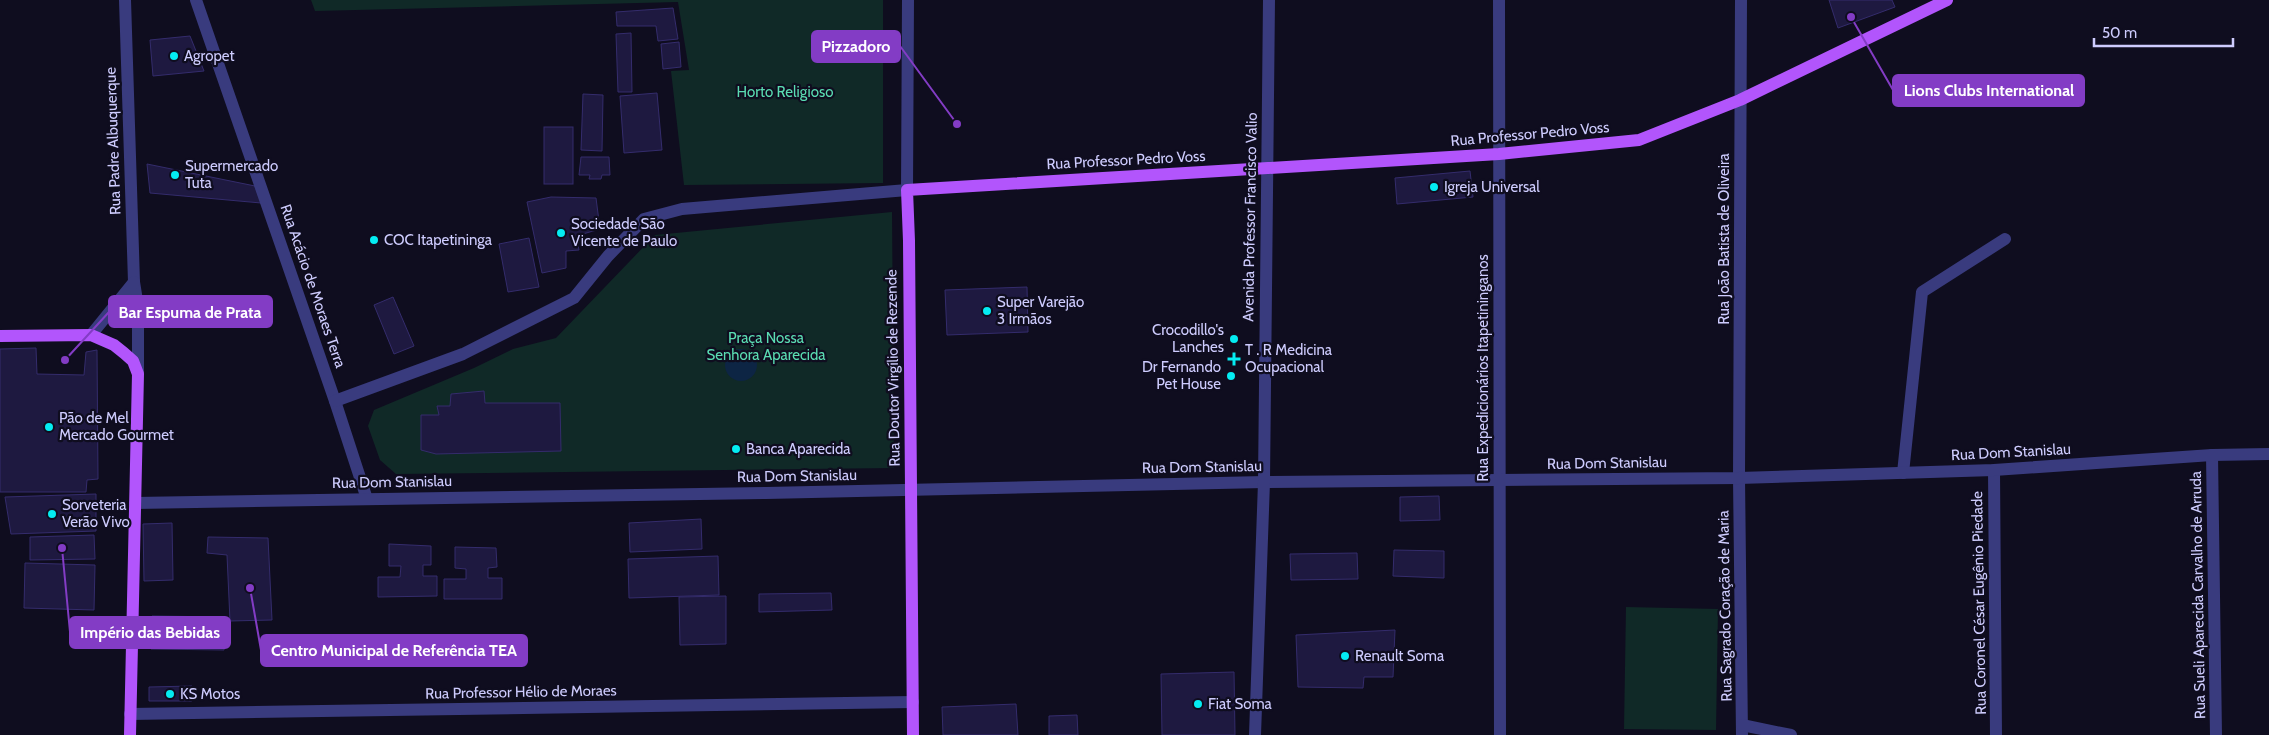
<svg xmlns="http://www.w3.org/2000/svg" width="2269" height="735" viewBox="0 0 2269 735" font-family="Cabin,sans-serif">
  <rect width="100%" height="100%" fill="#0f0d1f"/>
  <g fill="#102927">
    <polygon points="311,0 883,0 883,183 684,185 671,71 689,70 678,2 315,11"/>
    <polygon points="892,212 894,468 396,474 380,460 368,426 374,410 474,368 513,349 556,338 655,235"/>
    <polygon points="1626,607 1718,609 1716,730 1624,729"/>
  </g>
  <circle fill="#0d2544" cx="741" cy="365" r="16"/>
  <g fill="#1e1940" stroke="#342c6c">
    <polygon points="1829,0 1892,0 1895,7 1838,28"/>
    <polygon points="673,8 678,39 658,41 656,26 617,26 616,12"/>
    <polygon points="631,33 632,92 618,92 616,34"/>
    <polygon points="190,36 204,71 153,76 150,40"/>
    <polygon points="679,42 681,67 663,69 661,44"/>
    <polygon points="657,93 662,150 624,153 620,96"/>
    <polygon points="583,94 603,95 602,151 581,150"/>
    <rect x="544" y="127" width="29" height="57"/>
    <polygon points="581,157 609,157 610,175 602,175 601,179 589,179 590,175 579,175"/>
    <polygon points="147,164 255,186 261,203 150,193"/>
    <polygon points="1470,171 1473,197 1397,204 1395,178"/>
    <polygon points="551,197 596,198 600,229 576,236 579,250 566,251 566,268 542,273 527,202"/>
    <polygon points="529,238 539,287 508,292 499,244"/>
    <polygon points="1027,287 1028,332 947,335 945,290"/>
    <polygon points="393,297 414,346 394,354 374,305"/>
    <polygon points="36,348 37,374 84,375 86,352 97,350 98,479 87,480 86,492 0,492 0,349"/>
    <polygon points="484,391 485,403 560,403 561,451 436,454 421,450 421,415 439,415 437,406 450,406 451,394"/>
    <polygon points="96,494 96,531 11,534 5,497"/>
    <polygon points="1439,496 1440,520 1400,521 1400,497"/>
    <polygon points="701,519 702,549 630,552 629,523"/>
    <polygon points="172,523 173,580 144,581 143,524"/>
    <polygon points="94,535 95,559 30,560 30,537"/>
    <polygon points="208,537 268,538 272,620 230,621 227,555 207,553"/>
    <polygon points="389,544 431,546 431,565 423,565 423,576 437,576 437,596 378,597 378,577 400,577 401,566 389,566"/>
    <polygon points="455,547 496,548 497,567 488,568 488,578 502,578 502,599 444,599 444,579 466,579 466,569 455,568"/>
    <polygon points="1394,550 1444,551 1444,578 1393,576"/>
    <polygon points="1357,553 1358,579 1291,580 1290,554"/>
    <polygon points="718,556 719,595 629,598 628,559"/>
    <polygon points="25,563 95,565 94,610 24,608"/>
    <polygon points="831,593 832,610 759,612 759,594"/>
    <polygon points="726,596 726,644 680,645 679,597"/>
    <polygon points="152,616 225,617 224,650 151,649"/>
    <polygon points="1395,630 1393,677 1364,677 1363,688 1298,687 1296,635"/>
    <polygon points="1234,672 1235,735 1162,735 1161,674"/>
    <polygon points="192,686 192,701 149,701 149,687"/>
    <polygon points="1016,704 1018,735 943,735 942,707"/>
    <polygon points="1077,715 1078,735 1049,735 1049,716"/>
  </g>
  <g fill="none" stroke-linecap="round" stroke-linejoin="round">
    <g stroke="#393b7e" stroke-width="12">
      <polyline points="125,0 134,282 138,307 138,374"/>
      <polyline points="196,0 335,401 367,499"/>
      <polyline points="1499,0 1500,735"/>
      <polyline points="1741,0 1739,478 1742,735"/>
      <polyline points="91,335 134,282"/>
      <polyline points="335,401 463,354 574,298 608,256 644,219 682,209 907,190 908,0"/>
      <polyline points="2212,455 2216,735"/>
      <polyline points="1994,470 1996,735"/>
      <polyline points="1903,473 1922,292 2005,239"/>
      <polyline points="135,503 766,493 1264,482 1739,478 1994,470 2212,455 2269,454"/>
      <polyline points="130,714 913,702"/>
      <polyline points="1742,725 1791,735"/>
      <polyline points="1255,735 1264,482 1269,0"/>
    </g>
    <g stroke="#b255fc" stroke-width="12">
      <polyline points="0,336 91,335 114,345 124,353 133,361 138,374 130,735"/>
      <polyline points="913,735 909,241 907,190 1499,154 1639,140 1740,100 1947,0"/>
    </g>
  </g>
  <g fill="#04ecf2" stroke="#0f0d1f" stroke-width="2">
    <circle cx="174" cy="56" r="5"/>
    <circle cx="175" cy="175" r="5"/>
    <circle cx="1434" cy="187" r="5"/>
    <circle cx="561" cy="233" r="5"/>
    <circle cx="374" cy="240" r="5"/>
    <circle cx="987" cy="311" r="5"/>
    <circle cx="1234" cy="339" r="5"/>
    <path d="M1231.5 351.5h5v5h5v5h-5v5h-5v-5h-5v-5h5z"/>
    <circle cx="1231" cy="376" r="5"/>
    <circle cx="49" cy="427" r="5"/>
    <circle cx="736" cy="449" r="5"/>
    <circle cx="52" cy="514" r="5"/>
    <circle cx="1345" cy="656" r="5"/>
    <circle cx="170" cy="694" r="5"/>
    <circle cx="1198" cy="704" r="5"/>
  </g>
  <g text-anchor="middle" stroke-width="4.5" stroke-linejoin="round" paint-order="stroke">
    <g font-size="15" fill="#ceccfe" stroke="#0f0d1f" text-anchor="start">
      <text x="184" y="61">Agropet</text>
      <text x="185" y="171">Supermercado<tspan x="185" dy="17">Tuta</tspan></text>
      <text x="1444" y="192">Igreja Universal</text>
      <text x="571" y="229">Sociedade São<tspan x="571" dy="17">Vicente de Paulo</tspan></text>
      <text x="384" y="245">COC Itapetininga</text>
      <text x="997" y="307">Super Varejão<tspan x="997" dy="17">3 Irmãos</tspan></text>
      <text x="1224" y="335" text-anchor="end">Crocodillo's<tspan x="1224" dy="17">Lanches</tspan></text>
      <text x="1245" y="355">T . R Medicina<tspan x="1245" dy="17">Ocupacional</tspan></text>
      <text x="1221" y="372" text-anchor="end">Dr Fernando<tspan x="1221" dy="17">Pet House</tspan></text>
      <text x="59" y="423">Pão de Mel<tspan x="59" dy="17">Mercado Gourmet</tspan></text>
      <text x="746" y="454">Banca Aparecida</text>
      <text x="62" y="510">Sorveteria<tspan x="62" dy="17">Verão Vivo</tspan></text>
      <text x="1355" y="661">Renault Soma</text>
      <text x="180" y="699">KS Motos</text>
      <text x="1208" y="709">Fiat Soma</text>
    </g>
    <g font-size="15" fill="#5adcb2" stroke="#0f0d1f">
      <text x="785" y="97">Horto Religioso</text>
      <text x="766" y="343">Praça Nossa<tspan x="766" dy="17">Senhora Aparecida</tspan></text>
    </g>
    <g font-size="15" fill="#ceccfe" stroke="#0f0d1f">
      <text transform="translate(1530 134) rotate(-5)" y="5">Rua Professor Pedro Voss</text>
      <text transform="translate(113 141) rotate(-92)" y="5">Rua Padre Albuquerque</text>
      <text transform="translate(1126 160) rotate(-3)" y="5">Rua Professor Pedro Voss</text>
      <text transform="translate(1250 217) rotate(-89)" y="5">Avenida Professor Francisco Valio</text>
      <text transform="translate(1724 239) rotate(-90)" y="5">Rua João Batista de Oliveira</text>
      <text transform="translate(313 286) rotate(71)" y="5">Rua Acácio de Moraes Terra</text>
      <text transform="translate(893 368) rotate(-91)" y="5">Rua Doutor Virgílio de Rezende</text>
      <text transform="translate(1483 368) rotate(-90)" y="5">Rua Expedicionários Itapetininganos</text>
      <text transform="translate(2011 452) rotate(-3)" y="5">Rua Dom Stanislau</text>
      <text transform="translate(1607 463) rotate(-1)" y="5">Rua Dom Stanislau</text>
      <text transform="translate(1202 467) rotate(-1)" y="5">Rua Dom Stanislau</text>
      <text transform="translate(797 476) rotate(-1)" y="5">Rua Dom Stanislau</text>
      <text transform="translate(392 482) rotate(-1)" y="5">Rua Dom Stanislau</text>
      <text transform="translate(2198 595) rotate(-91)" y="5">Rua Sueli Aparecida Carvalho de Arruda</text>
      <text transform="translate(1979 603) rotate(-91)" y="5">Rua Coronel César Eugênio Piedade</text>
      <text transform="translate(1725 606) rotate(-91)" y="5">Rua Sagrado Coração de Maria</text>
      <text transform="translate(521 692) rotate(-1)" y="5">Rua Professor Hélio de Moraes</text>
    </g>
  </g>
  <path fill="none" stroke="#833cc5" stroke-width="2" d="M957 124L900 46M1851 17L1893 90M65 360L109 312M62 548L70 632M250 588L261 650"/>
  <g fill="#833cc5" stroke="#0f0d1f" stroke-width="2">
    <circle cx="957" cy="124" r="5"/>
    <circle cx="1851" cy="17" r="5"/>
    <circle cx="65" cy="360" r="5"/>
    <circle cx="62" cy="548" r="5"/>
    <circle cx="250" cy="588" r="5"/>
  </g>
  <g fill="#833cc5" stroke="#833cc5" stroke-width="2">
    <rect x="812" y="31" width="88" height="31" rx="5"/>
    <rect x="1893" y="75" width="191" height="31" rx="5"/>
    <rect x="109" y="296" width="163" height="31" rx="5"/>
    <rect x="70" y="617" width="160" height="31" rx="5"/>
    <rect x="261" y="635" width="266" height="31" rx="5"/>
  </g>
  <g font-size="16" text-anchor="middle" font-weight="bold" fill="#fff">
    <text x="856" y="52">Pizzadoro</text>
    <text x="1989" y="96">Lions Clubs International</text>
    <text x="190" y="318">Bar Espuma de Prata</text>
    <text x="150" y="638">Império das Bebidas</text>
    <text x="394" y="656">Centro Municipal de Referência TEA</text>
  </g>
  <path d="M2094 38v8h139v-8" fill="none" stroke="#ceccfe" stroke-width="2.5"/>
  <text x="2102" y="38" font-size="15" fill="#ceccfe" stroke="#0f0d1f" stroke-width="4" paint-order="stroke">50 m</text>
</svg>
